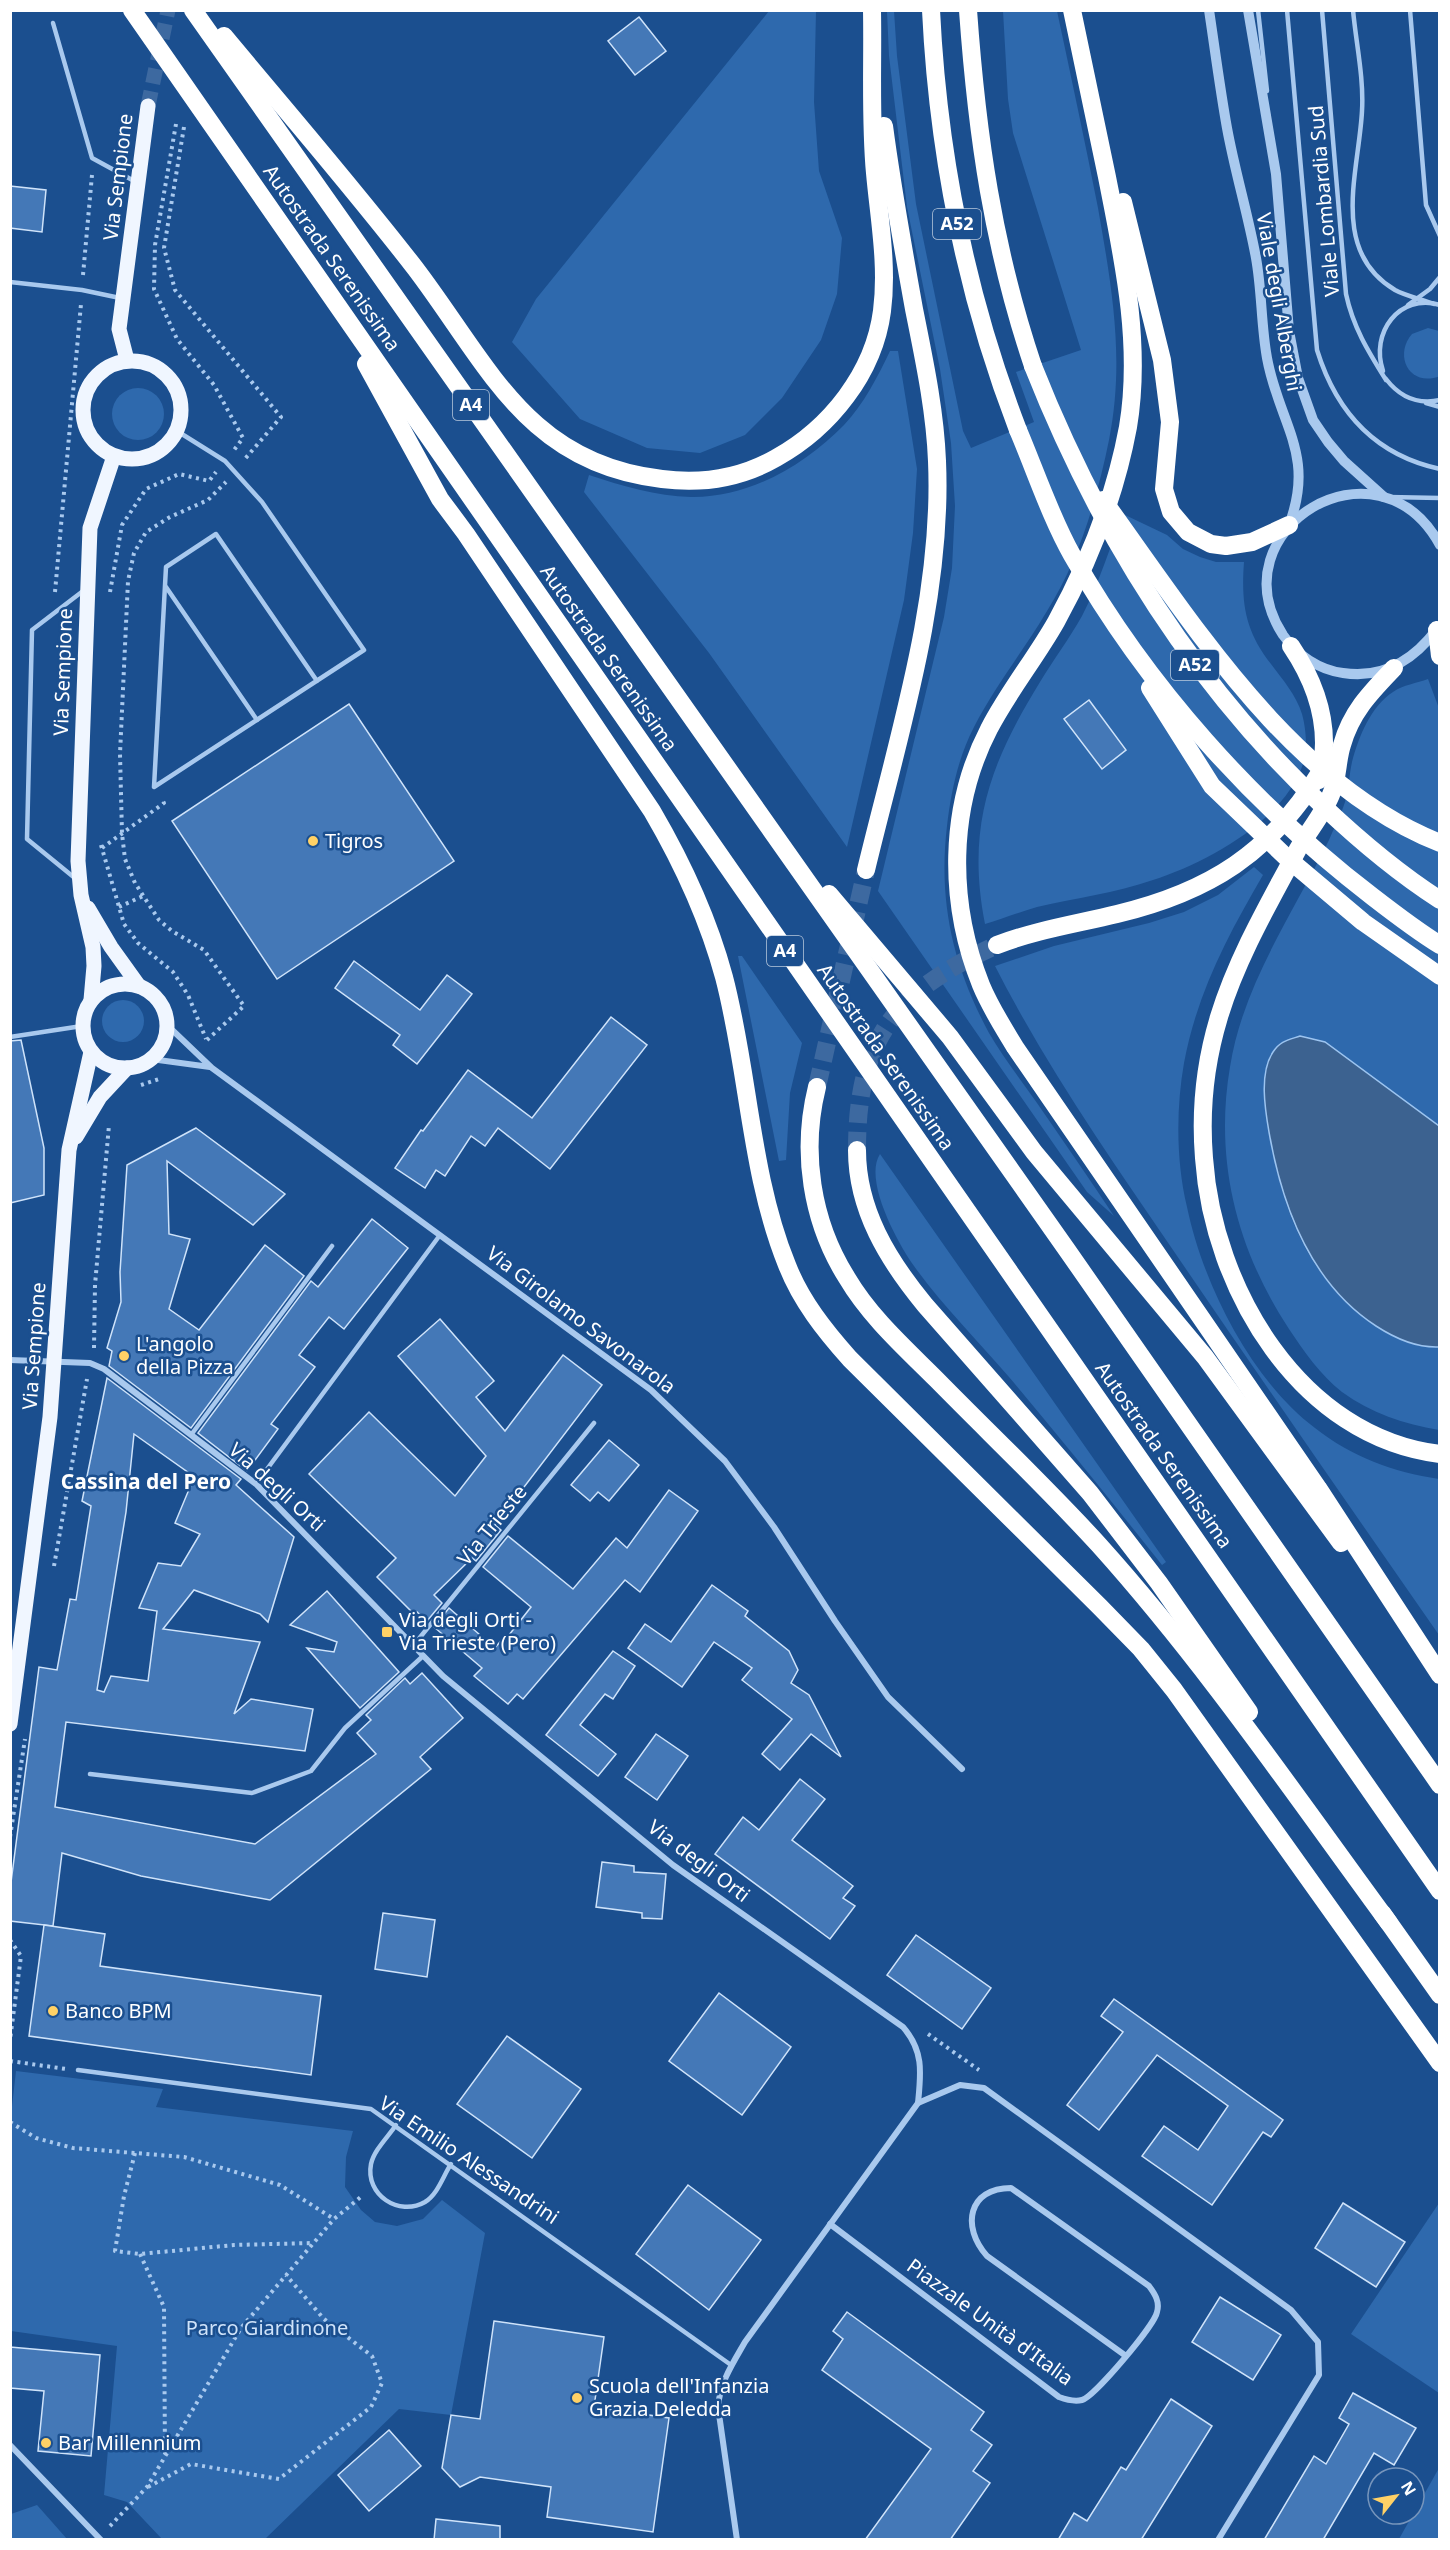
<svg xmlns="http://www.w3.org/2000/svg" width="1450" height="2550" viewBox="0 0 1450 2550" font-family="'Noto Sans',sans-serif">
  <rect width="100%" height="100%" fill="#1b4f8f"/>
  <g fill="#2e69ad">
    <polygon points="769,11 816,11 814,102 819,171 842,238 837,294 821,340 782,398 745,435 700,453 647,448 580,419 512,342 536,299"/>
    <path d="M 887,11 L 894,11 L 897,56 L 916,204 L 963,431 L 971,448 L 1034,422 L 1016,372 L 1081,350 L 1013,133 L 1008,99 L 1003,11 L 1057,11 C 1071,76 1085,142 1098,208 C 1112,288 1125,360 1109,440 C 1097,499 1079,560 1047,611 C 1024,650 995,686 974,727 C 958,758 951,792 947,826 C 938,902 953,966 989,1033 C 1003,1057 1021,1080 1037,1103 C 1063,1141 1089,1178 1114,1216 L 1087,1192 L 878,891 L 944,617 L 952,568 L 955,506 L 951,443 L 940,369 L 907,207 L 889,56 Z"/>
    <path d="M 1428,328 L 1439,331 L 1440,376 C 1410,388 1393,356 1412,334 Z"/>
    <path d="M 890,351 L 898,351 L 917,469 L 913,533 L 904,600 L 847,847 L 709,653 L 584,492 L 589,475 C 622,486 656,496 691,497 C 749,498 805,465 844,425 C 864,404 878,376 890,351 Z"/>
    <circle cx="138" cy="414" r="26"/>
    <path d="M 1123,514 L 1167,535 L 1183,549 L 1200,557 L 1216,562 L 1244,562 C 1241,603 1245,631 1271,664 C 1283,680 1296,695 1302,714 C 1306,728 1308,751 1303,764 C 1284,821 1206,863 1153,880 C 1115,893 1076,898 1037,907 C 1020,912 1002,919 985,924 C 966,827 990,763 1040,682 C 1054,659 1069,639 1082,616 C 1099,583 1110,547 1123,514 Z"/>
    <path d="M 1428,679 L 1440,711 L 1439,1126 L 1325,1042 L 1300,1036 L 1265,1078 C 1268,1170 1295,1274 1376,1326 C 1396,1339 1416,1348 1439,1347 L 1439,1430 C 1404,1424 1371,1413 1342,1392 C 1321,1376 1303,1350 1289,1329 C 1237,1250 1214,1161 1230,1067 C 1243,984 1293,914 1329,840 C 1334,828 1341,815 1345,802 C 1349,789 1349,775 1352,762 C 1359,736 1371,706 1393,692 C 1403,685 1417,683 1428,679 Z"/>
    <path d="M 1254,867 L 1263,875 C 1228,935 1197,993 1184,1063 C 1176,1109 1176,1161 1187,1207 C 1203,1284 1251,1380 1315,1428 C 1352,1457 1393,1472 1439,1479 L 1439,1635 C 1350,1507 1261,1379 1173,1250 C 1110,1158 1046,1066 995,966 L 1054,946 L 1149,923 L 1184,912 L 1218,895 Z"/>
    <polygon points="738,956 742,956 802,1043 790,1093 786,1160 779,1161"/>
    <circle cx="123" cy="1021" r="21"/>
    <path d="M 880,1154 L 1166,1562 L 1162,1565 C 1112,1502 1061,1439 1009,1377 C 979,1342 941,1304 914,1266 C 898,1244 863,1180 880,1154 Z"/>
    <polygon points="16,2071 163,2089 156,2107 353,2131 346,2157 345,2187 361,2210 375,2222 397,2226 423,2219 442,2200 485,2233 451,2415 399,2409 265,2539 162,2539 127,2502 104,2495 117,2346 11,2331 10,2124"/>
    <polygon points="1439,2203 1440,2393 1439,2393 1351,2334"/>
    <polygon points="1439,2468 1439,2539 1399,2539"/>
    <polygon points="37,2505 67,2539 11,2539 11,2514"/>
  </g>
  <path fill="#3c6290" stroke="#9cc4f0" stroke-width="1.5" d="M 1300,1036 L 1325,1042 L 1439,1126 L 1439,1347 C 1416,1348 1396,1339 1376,1326 C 1310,1283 1282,1207 1269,1132 C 1265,1109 1259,1073 1273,1052 C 1280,1041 1288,1040 1300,1036 Z"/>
  <g fill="#4478b7" stroke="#cfe3fa" stroke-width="1.5" fill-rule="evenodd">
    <polygon points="639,17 666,51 635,75 608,41"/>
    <polygon points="10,186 46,190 42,232 10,228"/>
    <polygon points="1089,700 1126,750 1102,769 1064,719"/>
    <polygon points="349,704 454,861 277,979 172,821"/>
    <polygon points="354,961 420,1010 447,975 472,994 417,1064 393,1045 400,1035 335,988"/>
    <polygon points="611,1017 647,1045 550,1169 498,1128 485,1146 471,1136 445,1176 436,1170 425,1188 395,1168 421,1130 423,1131 468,1070 532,1118"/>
    <polygon points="21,1040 44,1148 44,1195 10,1203 10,1041"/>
    <polygon points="196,1128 285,1194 253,1225 167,1161 169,1234 190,1239 169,1309 199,1330 265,1245 304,1276 191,1428 109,1366 112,1351 107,1348 121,1302 120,1272 127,1165"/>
    <polygon points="372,1219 408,1248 344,1329 329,1317 299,1355 315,1367 271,1424 278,1429 247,1471 198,1433 311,1281 318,1287"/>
    <polygon points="440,1319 494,1381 476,1397 505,1431 563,1355 602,1385 495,1525 501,1530 476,1561 472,1558 434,1595 442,1603 427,1621 417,1612 414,1614 377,1577 396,1558 309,1474 369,1412 455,1496 486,1456 398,1356"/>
    <path d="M 107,1378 L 241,1479 L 236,1485 L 294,1537 L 268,1622 L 260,1614 L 194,1590 L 163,1629 L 260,1642 L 234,1714 L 251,1699 L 313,1709 L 305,1751 L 66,1722 L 55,1807 L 255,1844 L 376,1754 L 357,1733 L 371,1720 L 366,1715 L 405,1678 L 410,1684 L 422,1673 L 463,1718 L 420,1757 L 431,1769 L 270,1900 L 141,1876 L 62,1853 L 53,1926 L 10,1921 L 10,1890 L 39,1667 L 57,1670 L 70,1599 L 76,1600 L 91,1506 L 82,1501 ZM 134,1434 L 196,1478 L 190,1487 L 175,1523 L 200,1534 L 181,1566 L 158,1563 L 139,1608 L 157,1611 L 148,1681 L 111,1676 L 104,1692 L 97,1690 L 126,1512 Z"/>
    <polygon points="609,1440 639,1465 609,1501 598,1492 590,1501 571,1485"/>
    <polygon points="669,1490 698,1511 640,1592 625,1580 523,1699 517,1694 508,1704 474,1676 482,1668 434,1627 449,1608 495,1648 503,1638 505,1640 531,1607 483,1567 508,1536 573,1589 616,1538 627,1548"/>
    <polygon points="712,1585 748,1611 745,1616 789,1651 798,1670 791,1683 809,1695 841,1757 811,1734 780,1770 762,1754 792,1719 742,1680 752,1668 714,1642 682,1687 628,1648 645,1624 671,1642"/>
    <polygon points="327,1591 399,1672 360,1708 307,1648 334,1652 337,1642 290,1625"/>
    <polygon points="613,1651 635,1666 613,1699 605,1694 580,1725 616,1754 598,1776 546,1735"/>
    <polygon points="656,1734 688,1756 657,1800 625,1777"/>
    <polygon points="800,1779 825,1799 792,1840 853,1886 843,1898 855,1906 830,1939 715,1854 743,1817 759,1830"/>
    <polygon points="602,1862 634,1866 634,1872 666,1874 662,1919 642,1918 642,1913 596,1907"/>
    <polygon points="383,1913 435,1920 427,1977 375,1969"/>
    <polygon points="44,1925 105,1934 100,1966 321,1996 311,2075 29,2036"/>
    <polygon points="916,1935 991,1988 962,2029 887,1975"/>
    <polygon points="719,1993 791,2047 742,2115 669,2061"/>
    <polygon points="1114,1999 1283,2120 1271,2137 1263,2132 1212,2205 1142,2156 1164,2126 1198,2150 1228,2106 1157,2055 1099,2130 1067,2105 1123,2032 1101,2016"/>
    <polygon points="507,2036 581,2089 532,2158 457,2104"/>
    <polygon points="688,2185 761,2240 709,2310 636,2254"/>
    <polygon points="1343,2203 1405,2242 1376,2287 1315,2248"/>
    <polygon points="1220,2297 1281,2335 1253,2380 1192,2342"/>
    <polygon points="847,2312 984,2412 971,2430 992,2445 973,2471 990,2483 950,2540 865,2540 931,2449 822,2370 843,2339 833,2331"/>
    <polygon points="494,2321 604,2337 594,2407 669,2418 653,2532 547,2517 551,2487 480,2477 460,2487 442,2468 451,2415 480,2419"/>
    <polygon points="10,2347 100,2355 91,2456 38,2451 44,2391 10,2388"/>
    <polygon points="1353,2393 1416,2428 1394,2465 1374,2453 1323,2540 1264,2540 1314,2456 1326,2464 1349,2424 1339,2418"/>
    <polygon points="1171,2399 1212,2426 1141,2540 1058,2540 1074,2513 1087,2521 1121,2467 1126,2470"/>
    <polygon points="389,2430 421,2466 369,2511 338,2475"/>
    <polygon points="436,2519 500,2526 500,2540 434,2540"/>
  </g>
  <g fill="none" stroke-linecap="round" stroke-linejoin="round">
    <polyline stroke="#3d69a0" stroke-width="15" stroke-dasharray="15 8" stroke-linecap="butt" points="148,106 168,10"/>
    <g stroke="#3d69a0" stroke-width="18" stroke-dasharray="18 9" stroke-linecap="butt">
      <polyline points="817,1087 866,870"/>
      <path d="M 857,1150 C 857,1037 896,991 997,945"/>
    </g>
    <g stroke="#a9c9ee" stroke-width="4" stroke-dasharray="3 4.5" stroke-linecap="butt">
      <polyline points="176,124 155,245 154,289 177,339 214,385 243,438 234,450"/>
      <polyline points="184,127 164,248 175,290 281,417 244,460"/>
      <polyline points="83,275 92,175"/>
      <polyline points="55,592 81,304"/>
      <polyline points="110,592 122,525 146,489 179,474 209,481 216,472"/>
      <polyline points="101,845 124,924 138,943 173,972 188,995 206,1039"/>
      <polyline points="102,848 164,803 161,798"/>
      <polyline points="119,907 143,896"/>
      <polyline points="207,1040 244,1006 204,950 172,931 159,920 135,883 125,859 122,834 120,754 128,581 134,553 146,532 170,517 208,500 226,482"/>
      <polyline points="141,1085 162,1078"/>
      <polyline points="94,1348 95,1285 109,1125"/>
      <polyline points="54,1566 87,1379"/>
      <polyline points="10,1837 25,1739"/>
      <polyline points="10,1940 21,1956 10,2040"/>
      <polyline points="928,2034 979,2070"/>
      <polyline points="10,2061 66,2069"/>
      <polyline points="10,2122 36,2138 73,2148 184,2157 280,2185 334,2219"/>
      <polyline points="135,2153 124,2196 115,2251 140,2254 234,2245 312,2243"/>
      <polyline points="140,2254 164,2307 165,2457"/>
      <polyline points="148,2487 191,2464 279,2479 371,2407 382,2383 372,2356 324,2319 286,2275"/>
      <polyline points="110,2526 147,2487 241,2328 334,2219 362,2196"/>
    </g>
    <g stroke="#a9c9ee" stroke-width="4.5">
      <polyline points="1258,10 1267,91"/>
      <path d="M 1287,10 L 1317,350 C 1336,411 1375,455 1440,469"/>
      <path d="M 1322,10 L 1346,294 C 1353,327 1368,351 1386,380"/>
      <path d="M 1353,10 C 1356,43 1364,78 1362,111 C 1359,171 1329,251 1395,290 C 1406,296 1421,299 1434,304"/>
      <polyline points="1410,10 1426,205 1440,236"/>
      <polyline points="53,23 92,158 136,182"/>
      <polyline points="10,282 82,290 120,298"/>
      <polyline points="1408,305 1430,289 1440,277"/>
      <path d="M 1383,371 C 1370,333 1399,293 1440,305"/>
      <path d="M 1386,379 C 1399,396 1417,405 1440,400"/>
      <polyline points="1426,403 1440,407"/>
      <polyline points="177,431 225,461 262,502 364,650 154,787 166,567 216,534 317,681"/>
      <polyline points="1388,497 1440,498"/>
      <polyline points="166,587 257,720"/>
      <polyline points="76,879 27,839 32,630 83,591"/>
      <polyline points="10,1037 82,1026"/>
      <polyline points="191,1435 332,1246"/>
      <polyline points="256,1484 440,1235"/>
      <polyline points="413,1646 594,1423"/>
      <polyline points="90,1774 252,1793 311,1771 345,1728 423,1656"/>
      <polyline points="78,2070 371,2109 731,2365"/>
      <path d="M 396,2125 C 388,2137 374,2150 371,2164 C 365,2195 399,2217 425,2202 C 438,2194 443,2176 451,2164"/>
    </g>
    <g stroke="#a9c9ee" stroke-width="6">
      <polyline points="167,1025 212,1068 651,1390 725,1461 774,1527 835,1621 888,1697 962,1769"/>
      <polyline points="151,1059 210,1067"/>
      <path d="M 10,1360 L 90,1363 L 104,1369 L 256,1484 L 443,1676 L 673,1865 L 903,2027 C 924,2051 921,2073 918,2103"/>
      <path d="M 830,2224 L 1059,2397 C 1067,2400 1074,2402 1082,2400 C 1094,2397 1155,2325 1157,2312 C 1160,2302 1155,2294 1149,2286 L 1011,2188 C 968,2188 961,2227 987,2256 L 1126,2356"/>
      <polyline points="10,2445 101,2540"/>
      <path d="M 737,2540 L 718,2407 C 720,2382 733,2363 745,2342 L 918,2103 L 960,2085 L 984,2088 L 1291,2310 L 1318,2342 L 1319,2375 L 1218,2540"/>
    </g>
    <g stroke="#a9c9ee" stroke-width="10">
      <path d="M 1209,10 C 1215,50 1220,89 1227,128 C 1235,172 1248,214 1256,258 C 1262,291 1261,325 1267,358 C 1279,424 1316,454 1289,525"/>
      <polyline points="1248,10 1276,174 1289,331 1298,378 1313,420 1328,442 1344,461 1384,497"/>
      <path d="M 1437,629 C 1413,661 1383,679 1343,673 C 1319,670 1297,655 1283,635 C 1215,530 1377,430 1440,545"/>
    </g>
    <g stroke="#f0f6ff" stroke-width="15">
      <polyline points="127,360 119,329 148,106"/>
      <circle cx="132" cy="410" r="49"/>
      <polyline points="88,908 111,947 139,986"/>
      <circle cx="125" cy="1026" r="42"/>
      <polyline points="91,1000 94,966 93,947 81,895 78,861 90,528 114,456"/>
      <polyline points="76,1137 100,1097 127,1068"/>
      <polyline points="10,1724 50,1417 69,1150 91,1052"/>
    </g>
    <g stroke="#fff" stroke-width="18">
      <polyline points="132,10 1440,1891"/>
      <polyline points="193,10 1067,1250 1440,1785"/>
      <path d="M 931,10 C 938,155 966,295 1018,430"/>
      <path d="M 968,10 C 977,136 993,247 1033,366"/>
      <path d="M 1072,10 C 1084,66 1096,122 1107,177 C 1123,258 1142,344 1128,427 C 1115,497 1090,560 1056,622 C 1035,659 1008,692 989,729 C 948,808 948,903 981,985 C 990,1007 1003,1027 1015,1047 L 1318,1488 L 1440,1675"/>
      <path d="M 224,36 C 288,113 354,189 415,268 C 488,364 527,464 662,479 C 701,484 741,478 776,458 C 830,428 874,373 882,311 C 888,265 879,218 875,173 C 870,120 873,64 872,10"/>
      <polyline points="1123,202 1162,360 1170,422 1164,489 1171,512 1188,532 1211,544 1226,546 1252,542 1289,525"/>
      <path d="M 366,364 L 440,499 L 466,534 L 652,811 C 683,864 708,918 724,977 C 749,1072 750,1174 787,1265 C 801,1301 825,1331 850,1359 L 1100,1607 L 1141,1649 L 1174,1690 L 1440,2063"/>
      <polyline points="1437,630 1440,656"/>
      <path d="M 1291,646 C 1318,686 1332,732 1319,780"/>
      <path d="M 1394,668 C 1371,692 1351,712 1342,745 C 1337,760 1338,777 1332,792 C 1325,812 1309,830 1298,849 C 1269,903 1237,958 1219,1017 C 1205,1063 1200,1109 1204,1158 C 1213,1289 1300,1437 1440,1454"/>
      <path d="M 866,870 C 898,737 943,598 937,461 C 935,410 924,359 914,309 C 903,248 892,187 884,126"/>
      <polyline points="829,894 950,1037 1034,1152 1205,1357 1341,1543"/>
      <path d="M 997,945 C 1036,930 1076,924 1117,914 C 1209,892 1271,853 1321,771"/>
      <path d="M 817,1087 C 801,1151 811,1221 847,1278 C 870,1317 905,1348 937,1380 C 991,1435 1047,1488 1099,1545 C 1205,1663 1295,1795 1389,1923"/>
      <path d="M 857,1150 C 857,1210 888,1260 925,1305 L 1090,1493 L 1159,1583 L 1249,1712"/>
      <polyline points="1382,1913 1440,1995"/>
    </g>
    <g stroke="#fff" stroke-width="18">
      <path d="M 1033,366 C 1099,533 1192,683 1323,806 C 1359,840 1398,873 1440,900"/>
      <path d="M 1018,430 C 1035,470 1051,518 1072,555 C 1147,687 1253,805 1373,897 C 1395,914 1417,931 1440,945"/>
      <path d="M 1103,500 C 1193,624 1291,784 1440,843"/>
      <polyline points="1150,688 1212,786 1287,858 1363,922 1440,976"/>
    </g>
  </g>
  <g fill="#ffd166" stroke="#1b4f8f" stroke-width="2">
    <circle cx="313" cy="841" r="6"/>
    <circle cx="124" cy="1356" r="6"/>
    <rect x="381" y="1626" width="12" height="12" rx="3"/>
    <circle cx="53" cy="2011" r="6"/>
    <circle cx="577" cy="2398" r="6"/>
    <circle cx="46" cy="2443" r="6"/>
  </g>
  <g text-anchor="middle" stroke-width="5" stroke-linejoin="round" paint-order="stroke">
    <g fill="#1b4f8f" stroke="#bbcadd" stroke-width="1.5">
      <rect x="933" y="209" width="48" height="30" rx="4.5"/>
      <rect x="453" y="390" width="36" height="30" rx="4.5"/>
      <rect x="1171" y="650" width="48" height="30" rx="4.5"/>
      <rect x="767" y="936" width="36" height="30" rx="4.5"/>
    </g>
    <g font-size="18" font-weight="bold" fill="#fff">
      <text x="957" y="230">A52</text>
      <text x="471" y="411">A4</text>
      <text x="1195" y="671">A52</text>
      <text x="785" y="957">A4</text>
    </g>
    <g font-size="20" fill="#fff" stroke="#1b4f8f">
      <text transform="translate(118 177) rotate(-83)" y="7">Via Sempione</text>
      <text transform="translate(1324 201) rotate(-95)" y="7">Viale Lombardia Sud</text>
      <text transform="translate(332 258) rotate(55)" y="7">Autostrada Serenissima</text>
      <text transform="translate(1279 302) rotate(80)" y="7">Viale degli Alberghi</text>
      <text transform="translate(609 658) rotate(55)" y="7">Autostrada Serenissima</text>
      <text transform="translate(63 672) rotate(-88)" y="7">Via Sempione</text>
      <text transform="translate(886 1057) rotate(55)" y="7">Autostrada Serenissima</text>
      <text transform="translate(581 1320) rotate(37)" y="7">Via Girolamo Savonarola</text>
      <text transform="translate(34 1346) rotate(-86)" y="7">Via Sempione</text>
      <text transform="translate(1164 1455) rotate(55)" y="7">Autostrada Serenissima</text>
      <text transform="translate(277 1487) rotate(42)" y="7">Via degli Orti</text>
      <text transform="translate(492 1525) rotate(-51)" y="7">Via Trieste</text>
      <text transform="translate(699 1861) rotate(37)" y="7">Via degli Orti</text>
      <text transform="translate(469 2160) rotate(34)" y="7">Via Emilio Alessandrini</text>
      <text transform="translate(990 2322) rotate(36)" y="7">Piazzale Unità d'Italia</text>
    </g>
    <g font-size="20" fill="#fff" stroke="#1b4f8f" text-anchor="start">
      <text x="325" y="848">Tigros</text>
      <text x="136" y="1351">L'angolo<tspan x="136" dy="23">della Pizza</tspan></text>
      <text x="399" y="1627">Via degli Orti -<tspan x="399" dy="23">Via Trieste (Pero)</tspan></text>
      <text x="65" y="2018">Banco BPM</text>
      <text x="589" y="2393">Scuola dell'Infanzia<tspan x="589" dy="23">Grazia Deledda</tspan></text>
      <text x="58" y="2450">Bar Millennium</text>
    </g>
    <g font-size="20" fill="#cfe3fa" stroke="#1b4f8f">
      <text x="267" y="2335">Parco Giardinone</text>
    </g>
    <g font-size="21" font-weight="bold" fill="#fff" stroke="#1b4f8f">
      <text x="146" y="1489">Cassina del Pero</text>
    </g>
  </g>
  <rect width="1450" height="2550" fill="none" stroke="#ffffff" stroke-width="24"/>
  <g transform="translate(1396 2496) rotate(59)"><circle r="28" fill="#1b4f8f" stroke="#7695bc" stroke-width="1.5"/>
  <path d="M0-4.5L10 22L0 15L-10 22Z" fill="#ffd166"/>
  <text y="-9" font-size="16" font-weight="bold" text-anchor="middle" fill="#ffffff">N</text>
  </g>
</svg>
